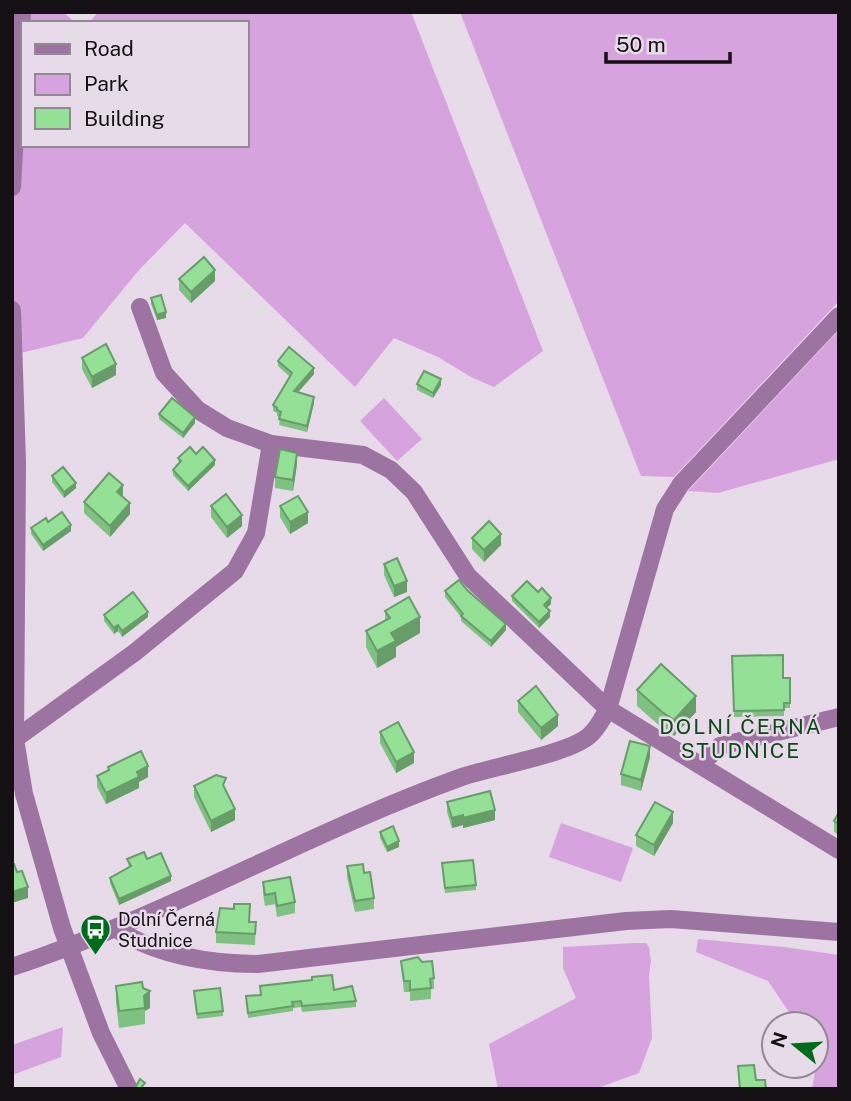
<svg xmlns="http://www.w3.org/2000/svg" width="851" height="1101" viewBox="0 0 851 1101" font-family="'Public Sans',sans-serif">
  <rect width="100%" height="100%" fill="#e7dae9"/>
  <g fill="#d7a3de">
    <polygon points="12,12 64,12 75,23 23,23 23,145 247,145 247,23 89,23 98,12 411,12 543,351 494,387 471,377 438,357 394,338 355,387 185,223 139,270 83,338 12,355"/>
    <polygon points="460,12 839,12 839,301 674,477 641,476"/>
    <polygon points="839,330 839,459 718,493 688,491"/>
    <polygon points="384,398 422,439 397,461 360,421"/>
    <polygon points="561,823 633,848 621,882 549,857"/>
    <polygon points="698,939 784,947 839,955 839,1089 812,1089 816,1066 816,1024 801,1024 789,1012 768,981 696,952"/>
    <polygon points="634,943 646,943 649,947 651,961 649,975 652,1038 639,1073 595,1089 498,1089 489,1044 576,998 563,968 563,947"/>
    <polygon points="63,1027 61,1057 12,1075 12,1045"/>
  </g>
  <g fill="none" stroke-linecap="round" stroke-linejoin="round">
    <g stroke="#9d73a2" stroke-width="18">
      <polyline points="12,187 22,12"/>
      <polyline points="140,307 164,373 198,410 227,428 271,444 363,455 391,470 414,492 468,576 608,709 839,850"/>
      <polyline points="12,310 17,462 15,739 24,794 62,928 101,1033 129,1089"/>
      <polyline points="15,739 134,653 235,571 256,533 271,444"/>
      <polyline points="700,765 720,746 839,717"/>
      <path d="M 115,928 C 155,955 210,964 258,964 L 626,921 L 671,919 L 839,932"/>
      <path d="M 12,967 C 166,916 307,833 459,778 C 489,767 570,754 590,735 C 598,728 603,717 608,709 L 665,509 L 681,484 L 839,316"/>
    </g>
  </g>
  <g fill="#7ec181">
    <polygon points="179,279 215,281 191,303 179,290"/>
    <polygon points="151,298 166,318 157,320 151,304"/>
    <polygon points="82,358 116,375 92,388 82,369"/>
    <polygon points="278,361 314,374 298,392 314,403 307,432 279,425 280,417 277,416 277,413 273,411 273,405 290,377 278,366"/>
    <polygon points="417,384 441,385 433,398 417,390"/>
    <polygon points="159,414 195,423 183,438 159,419"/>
    <polygon points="196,454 215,465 188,491 173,475 173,470 179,464 178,458"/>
    <polygon points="297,464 293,491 275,488 275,477"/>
    <polygon points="52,476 76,488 64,498 52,482"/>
    <polygon points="122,497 130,514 110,537 84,513 84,502"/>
    <polygon points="211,506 242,526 227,538 211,517"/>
    <polygon points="280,506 308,523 290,534 280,517"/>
    <polygon points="48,522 71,531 43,551 31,534 31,528"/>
    <polygon points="472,538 501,545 484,562 472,549"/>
    <polygon points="384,564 407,592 394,597 384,575"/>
    <polygon points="467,590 506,630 491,647 461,621 461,617 445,597 445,591"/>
    <polygon points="538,592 551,604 547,608 550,617 539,628 512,601 512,596"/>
    <polygon points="385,611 420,633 396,647 396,657 377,668 366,647 366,631 385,620"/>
    <polygon points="104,615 148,617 122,637 118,631 114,634 104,621"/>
    <polygon points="732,656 783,678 790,678 790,708 784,708 784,716 734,717"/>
    <polygon points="637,690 696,712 674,736 662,728 637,706"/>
    <polygon points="518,701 558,726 541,740 518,712"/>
    <polygon points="380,732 414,763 396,773 380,743"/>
    <polygon points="650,757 641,791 621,785 621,774"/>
    <polygon points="108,767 148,777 139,782 139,788 106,804 97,787 97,776 108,770"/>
    <polygon points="194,786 225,789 235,820 211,832 194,797"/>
    <polygon points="447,802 495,820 463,828 463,825 452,828 447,812"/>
    <polygon points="839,812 839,835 834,832 834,821"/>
    <polygon points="673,823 654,856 636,846 636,835"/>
    <polygon points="380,832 399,847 387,852 380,838"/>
    <polygon points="127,859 147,859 171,881 119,905 110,883 110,878 129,867"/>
    <polygon points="442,863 476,885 476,890 445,893"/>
    <polygon points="347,866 364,873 374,898 374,909 355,912 347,877"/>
    <polygon points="263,882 295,902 295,913 277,917 275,904 265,906 263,893"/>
    <polygon points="250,922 256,922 255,945 216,943 216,932"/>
    <polygon points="401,961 434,978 434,989 431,989 431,999 410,1001 410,992 404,992"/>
    <polygon points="312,980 356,1001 356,1007 302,1012 301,1007 293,1008 293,1011 248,1018 246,996 261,995"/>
    <polygon points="116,986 143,988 150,1008 145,1011 145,1024 119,1028 116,1002"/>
    <polygon points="194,991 223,1011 223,1016 197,1019"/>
  </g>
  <g fill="#679d69">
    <polygon points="215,270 215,281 191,303 191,292"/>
    <polygon points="166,312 166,318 157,320 157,315"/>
    <polygon points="116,364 116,375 92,388 92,377"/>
    <polygon points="314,368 314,374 294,397 294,391"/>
    <polygon points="441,379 441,385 433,398 433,393"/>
    <polygon points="314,397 314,403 307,432 307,426"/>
    <polygon points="195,417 195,423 183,438 183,433"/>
    <polygon points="297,453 297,464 293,491 293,480"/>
    <polygon points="215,460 215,465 188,491 188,486"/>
    <polygon points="76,483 76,488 64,498 64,492"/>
    <polygon points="123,485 123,496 117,503 117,492"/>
    <polygon points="130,503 130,514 110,537 110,526"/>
    <polygon points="308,512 308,523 290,534 290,522"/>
    <polygon points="242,515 242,526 227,538 227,527"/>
    <polygon points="71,525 71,531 43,551 43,545"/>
    <polygon points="501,534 501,545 484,562 484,550"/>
    <polygon points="407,581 407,592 394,597 394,586"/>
    <polygon points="551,598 551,604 544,610 544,605"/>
    <polygon points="550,611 550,617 539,628 539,622"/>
    <polygon points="148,612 148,617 122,637 122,631"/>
    <polygon points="420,617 420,633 396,647 396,657 377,668 377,651 391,633"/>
    <polygon points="506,624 506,630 491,647 491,641"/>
    <polygon points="118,625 118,631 114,634 114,628"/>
    <polygon points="696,696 696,712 674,736 674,720"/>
    <polygon points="558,715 558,726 541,740 541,728"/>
    <polygon points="650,746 650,757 641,791 641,780"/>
    <polygon points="414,752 414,763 396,773 396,762"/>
    <polygon points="148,766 148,777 139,782 139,788 106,804 106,793 137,772"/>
    <polygon points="235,809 235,820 211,832 211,821"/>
    <polygon points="495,810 495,820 463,828 463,818"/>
    <polygon points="673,812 673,823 654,856 654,845"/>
    <polygon points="463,815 463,825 452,828 452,818"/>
    <polygon points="399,841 399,847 387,852 387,847"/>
    <polygon points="171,876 171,881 119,905 119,899"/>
    <polygon points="28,887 28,898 12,903 12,892"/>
    <polygon points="150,991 150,1008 145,1011 144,996"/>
  </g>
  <g fill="#93e096" stroke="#679d69" stroke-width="2">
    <polygon points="204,257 215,270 191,292 179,279"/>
    <polygon points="161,295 166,312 157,315 151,298"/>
    <polygon points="106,344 116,364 92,377 82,358"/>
    <polygon points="289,347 314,368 294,391 314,397 307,426 279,419 281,412 277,410 277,408 273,405 292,373 278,361"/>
    <polygon points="424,371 441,379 433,393 417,384"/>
    <polygon points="172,398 195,417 183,433 159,414"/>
    <polygon points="190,447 196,454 203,447 215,460 188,486 173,470 181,461 178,458"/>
    <polygon points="280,449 297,453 293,480 275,477"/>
    <polygon points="63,467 76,483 64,492 52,476"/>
    <polygon points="109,473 123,485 117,492 130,503 110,526 84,502"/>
    <polygon points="226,494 242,515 227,527 211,506"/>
    <polygon points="298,496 308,512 290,522 280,506"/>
    <polygon points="62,512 71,525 43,545 31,528 46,518 48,522"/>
    <polygon points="489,521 501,534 484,550 472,538"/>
    <polygon points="397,558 407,581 394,586 384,564"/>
    <polygon points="459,580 467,590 506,624 491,641 461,616 463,614 445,591"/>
    <polygon points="527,581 538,592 542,588 551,598 544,605 550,611 539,622 512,596"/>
    <polygon points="133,592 148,612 122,631 118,625 114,628 104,615"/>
    <polygon points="409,597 420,617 391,633 396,641 377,651 366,631 390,618 385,611"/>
    <polygon points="783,655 783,678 790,678 790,703 784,703 784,710 734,711 732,656"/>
    <polygon points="661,664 696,696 674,720 662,712 637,690"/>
    <polygon points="536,686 558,715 541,728 518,701"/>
    <polygon points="398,722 414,752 396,762 380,732"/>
    <polygon points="630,741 650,746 641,780 621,774"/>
    <polygon points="141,751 148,766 137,772 139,777 106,793 97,776 109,770 108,767"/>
    <polygon points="216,775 226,778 223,785 235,809 211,821 194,786"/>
    <polygon points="490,791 495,810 463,818 463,815 452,818 447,802"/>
    <polygon points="655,802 673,812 654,845 636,835"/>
    <polygon points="839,812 839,824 834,821"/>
    <polygon points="393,826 399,841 387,847 380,832"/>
    <polygon points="144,852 147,859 161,853 171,876 119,899 110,878 131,866 127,859"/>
    <polygon points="473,860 476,885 445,888 442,863"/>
    <polygon points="12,864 14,864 17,872 22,871 28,887 12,892"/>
    <polygon points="363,864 364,873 370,872 374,898 355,901 347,866"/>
    <polygon points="290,877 295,902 277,906 275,893 265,895 263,882"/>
    <polygon points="234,904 250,904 249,922 256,922 255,934 216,932 220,908 234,909"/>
    <polygon points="418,957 422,962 432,961 434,978 430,979 431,988 410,990 410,981 404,981 401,961"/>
    <polygon points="332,975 334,990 352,986 356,1001 302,1006 301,1001 292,1002 293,1006 248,1013 246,996 261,995 260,986 312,980 312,977"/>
    <polygon points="142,982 143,988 150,991 144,996 145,1008 119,1011 116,986"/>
    <polygon points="220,988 223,1011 197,1014 194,991"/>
    <polygon points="754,1065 756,1080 765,1080 766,1089 740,1089 738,1066"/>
    <polygon points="140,1079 145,1083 140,1089 129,1089 135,1088"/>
  </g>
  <defs>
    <symbol id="bus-pin" viewBox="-11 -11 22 30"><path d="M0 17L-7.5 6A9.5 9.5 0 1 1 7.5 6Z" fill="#006b1a" stroke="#e7dae9"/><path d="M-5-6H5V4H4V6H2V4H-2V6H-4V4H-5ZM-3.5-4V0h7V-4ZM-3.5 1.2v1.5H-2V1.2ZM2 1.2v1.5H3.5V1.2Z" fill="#fff"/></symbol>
  </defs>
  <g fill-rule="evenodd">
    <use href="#bus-pin" x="78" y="912" width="35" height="47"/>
  </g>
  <g text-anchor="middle" stroke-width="5" stroke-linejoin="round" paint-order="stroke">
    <g font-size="18" fill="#141014" stroke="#e7dae9" text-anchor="start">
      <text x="118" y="926">Dolní Černá<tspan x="118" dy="21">Studnice</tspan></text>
    </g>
    <g font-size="21" letter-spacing="2" fill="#0e4917" stroke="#e7dae9">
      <text x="741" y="734">DOLNÍ ČERNÁ<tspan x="741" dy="24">STUDNICE</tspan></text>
    </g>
  </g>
  <rect width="851" height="1101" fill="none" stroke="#141014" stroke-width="28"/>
  <rect x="21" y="21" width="228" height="126" fill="#e7dae9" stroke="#938994" stroke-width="2"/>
  <rect x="35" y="44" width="35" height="10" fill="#9d73a2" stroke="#938994" stroke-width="2"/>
  <text x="84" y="56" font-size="21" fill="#141014">Road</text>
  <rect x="35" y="74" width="35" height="21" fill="#d7a3de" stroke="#938994" stroke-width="2"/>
  <text x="84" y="91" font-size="21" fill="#141014">Park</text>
  <rect x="35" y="108" width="35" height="21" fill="#93e096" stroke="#938994" stroke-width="2"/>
  <text x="84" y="126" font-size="21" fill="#141014">Building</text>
  <g transform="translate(795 1045) rotate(288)"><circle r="33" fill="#e7dae9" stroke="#938994" stroke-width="2"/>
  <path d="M0-5L12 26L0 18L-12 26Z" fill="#006b1a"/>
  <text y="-10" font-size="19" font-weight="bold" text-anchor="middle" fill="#141014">N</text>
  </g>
  <path d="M606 52v10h124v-10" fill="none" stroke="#141014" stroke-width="3.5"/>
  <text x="616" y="52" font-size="21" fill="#141014" stroke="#e7dae9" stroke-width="5" paint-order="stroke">50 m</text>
</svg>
